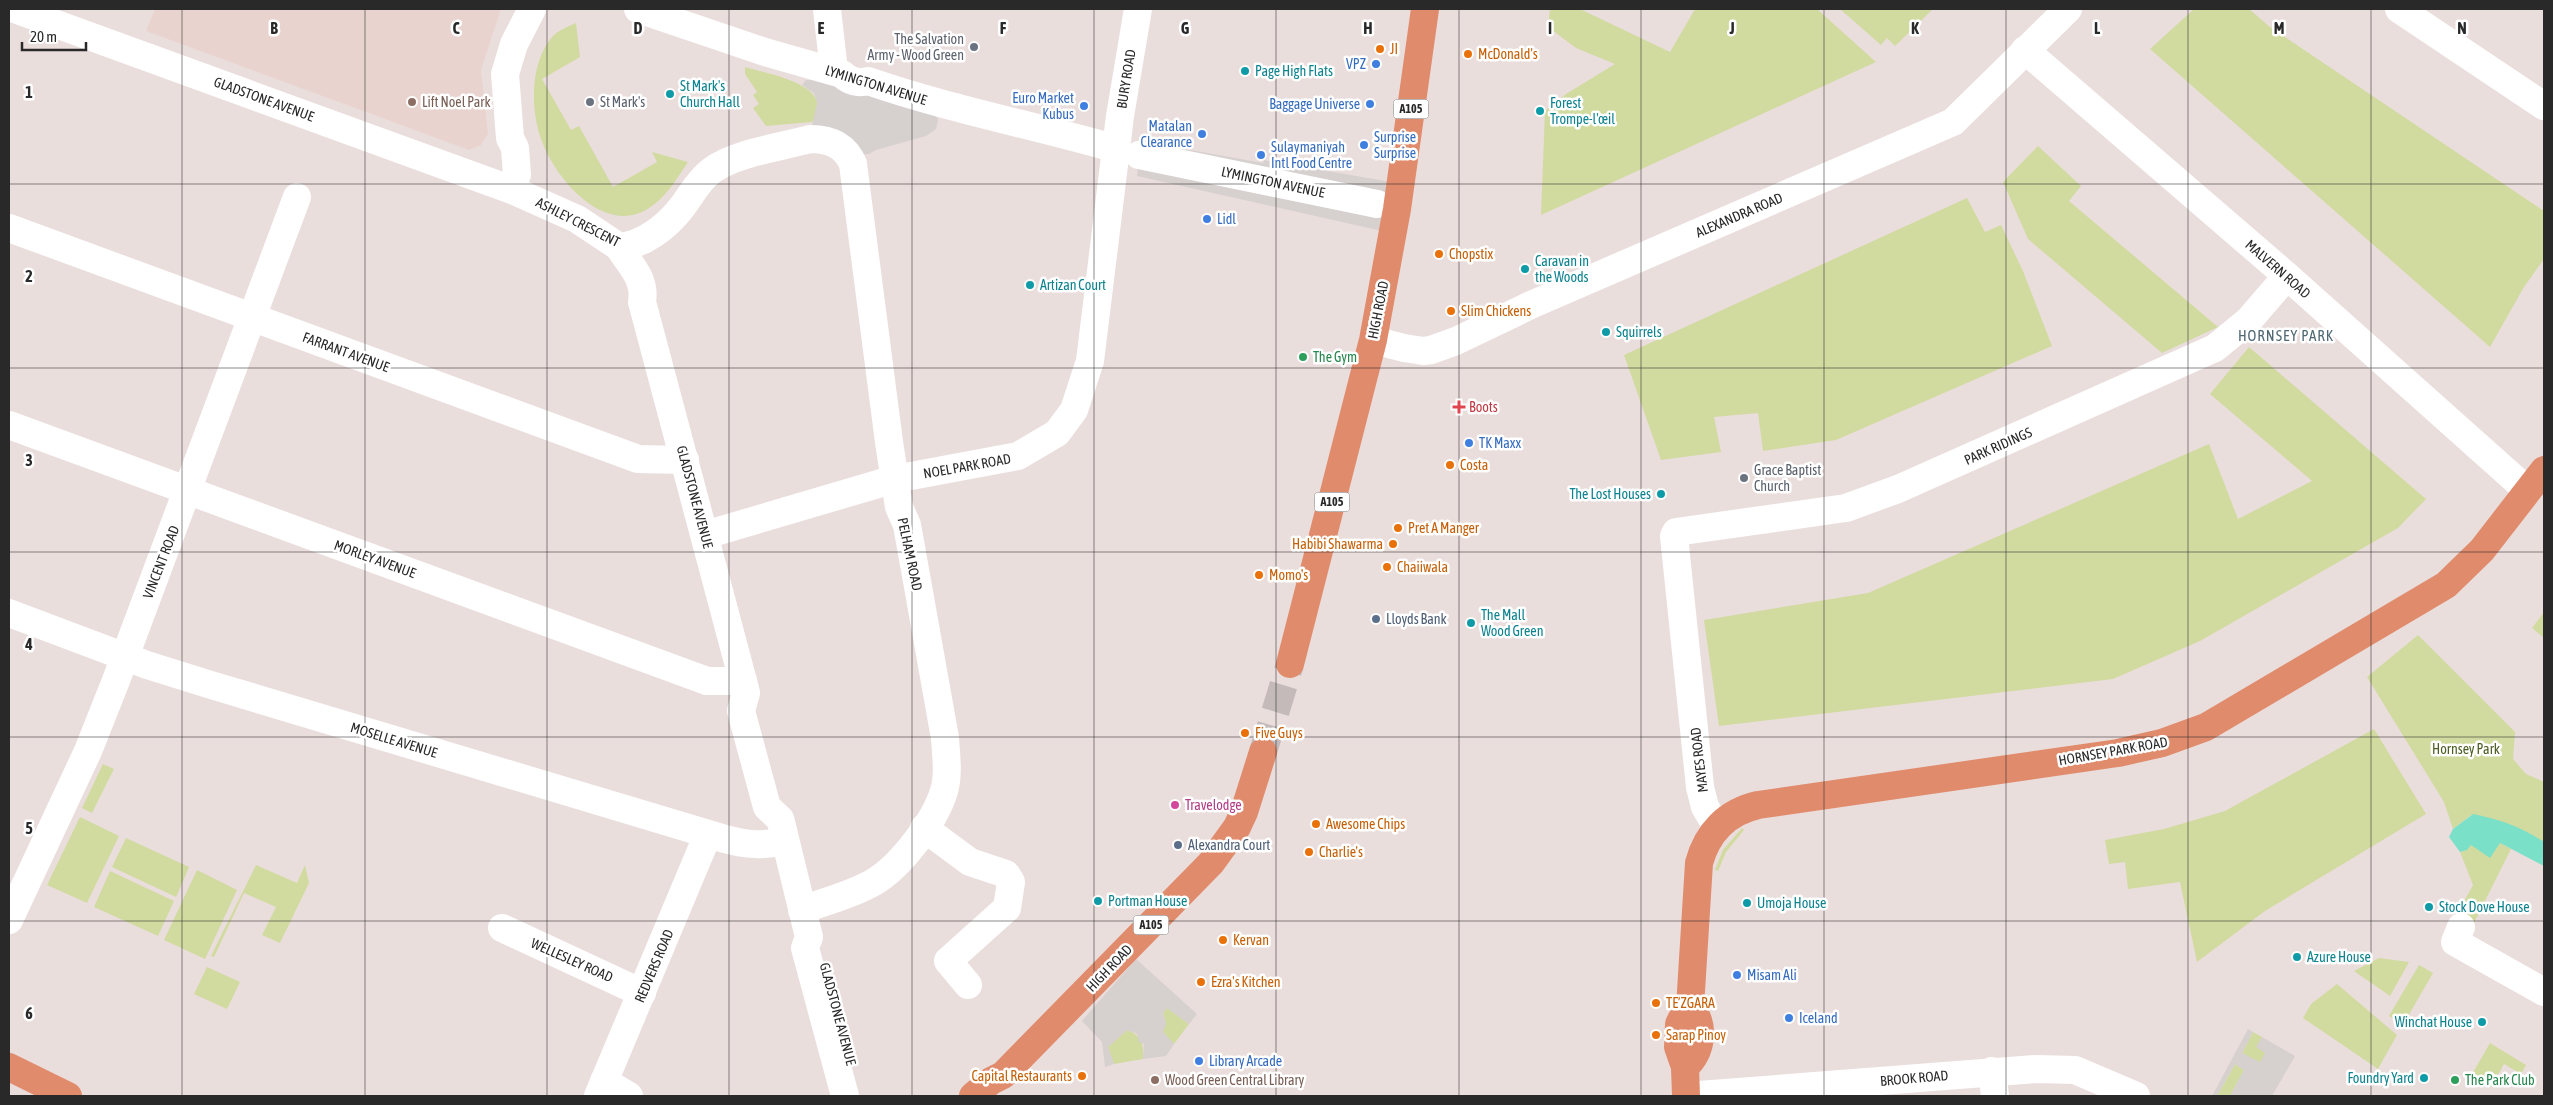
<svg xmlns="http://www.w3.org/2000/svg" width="2553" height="1105" viewBox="0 0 2553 1105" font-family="'Asap Condensed',sans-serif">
  <rect width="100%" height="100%" fill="#eadedd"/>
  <polygon fill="#e9d3ce" points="155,9 501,9 481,70 488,134 481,145 469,150 146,31"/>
  <g fill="#d1da9f">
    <path d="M 1550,9 L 1580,9 L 1670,52 L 1695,9 C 1709,9 1722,11 1735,9 L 1817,9 L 1876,62 L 1541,215 L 1545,111 L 1566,94 L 1615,64 L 1576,48 L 1548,27 Z"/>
    <polygon points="1840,9 1933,9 1895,46 1887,38 1881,45"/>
    <polygon points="2194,9 2249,9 2270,27 2544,211 2544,259 2524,287 2490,347 2150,49"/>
    <path d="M 576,23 L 580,57 L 542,79 L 571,130 L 579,126 L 613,187 L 657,162 L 652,152 L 688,162 C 676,180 665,199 646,210 C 603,234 557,180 543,144 C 530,112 529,63 553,36 C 559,30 569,26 576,23 Z"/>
    <path d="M 745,67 C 767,74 839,85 812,122 L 766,126 L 753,108 L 759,104 L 753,95 L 757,92 L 745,74 Z"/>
    <polygon points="2038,146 2081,186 2069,201 2218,327 2162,353 2028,239 2003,182"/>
    <polygon points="1967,198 1985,232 2001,225 2023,271 2052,346 1836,440 1763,451 1758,413 1714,417 1721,452 1661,460 1624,355"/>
    <polygon points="2249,347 2426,499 2398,528 2200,641 2113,679 1719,726 1704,620 1868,593 2209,444 2238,519 2312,481 2210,394"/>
    <polygon points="2544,612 2544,638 2532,628"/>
    <polygon points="2418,635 2515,732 2513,759 2526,774 2544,782 2544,843 2471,815 2453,829 2444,802 2367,677"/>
    <polygon points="2374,729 2426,814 2265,911 2197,962 2180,882 2128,889 2125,862 2109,864 2105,840 2164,829 2225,811"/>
    <polygon points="103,764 114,769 92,813 82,808"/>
    <polygon points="80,817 119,836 87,903 47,885"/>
    <polygon points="1742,828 1744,830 1726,852 1718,871 1715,870 1723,850"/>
    <polygon points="126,838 189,867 176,897 112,867"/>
    <polygon points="2500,843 2511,849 2469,933 2452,923 2473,885 2460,852 2467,850 2471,845"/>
    <polygon points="256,865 297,883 305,865 309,883 280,943 262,935 276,907 244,893 214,957 211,956"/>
    <polygon points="197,870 237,890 205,959 164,940"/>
    <polygon points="110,871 174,901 158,936 94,907"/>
    <polygon points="2379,958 2409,962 2390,996 2354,971"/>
    <polygon points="2419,965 2433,973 2403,1025 2389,1016"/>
    <polygon points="207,967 240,982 227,1009 194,994"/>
    <polygon points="2337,984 2397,1035 2378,1069 2303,1018 2311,1004"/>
    <polygon points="1167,1008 1189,1024 1174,1044 1162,1031 1166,1024 1163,1013"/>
    <path d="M 1127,1030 C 1142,1036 1144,1044 1143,1059 L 1114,1064 L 1108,1047 Z"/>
    <polygon points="2253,1032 2262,1037 2257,1047 2266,1053 2260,1063 2242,1053"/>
    <polygon points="2490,1043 2526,1065 2521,1074 2504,1064 2491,1087 2471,1076"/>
    <polygon points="2235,1064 2244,1070 2230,1096 2217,1096"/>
  </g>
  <g fill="#d6d0cf">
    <polygon points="806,80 834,81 933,110 938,120 936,129 926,136 876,150 869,154 861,154 812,126 817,103 814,93 802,85"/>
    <polygon points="1140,141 1263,163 1264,160 1391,182 1382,231 1137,176"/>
    <polygon points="1136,959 1197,1014 1189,1024 1167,1008 1163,1013 1166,1024 1163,1032 1174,1044 1166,1056 1143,1059 1144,1044 1139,1042 1137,1034 1127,1030 1108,1047 1114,1064 1105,1067 1102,1042 1082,1021"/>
    <polygon points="2248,1029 2253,1032 2242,1053 2260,1062 2265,1053 2256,1047 2262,1037 2295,1056 2272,1096 2230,1096 2244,1070 2235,1064 2217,1096 2212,1096"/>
  </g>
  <path fill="#7be0c8" d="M 2473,814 C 2498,819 2522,827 2544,842 L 2544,866 L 2500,843 L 2490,858 L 2471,845 L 2467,850 L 2460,852 L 2449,837 L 2453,829 Z"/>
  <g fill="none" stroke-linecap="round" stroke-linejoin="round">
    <polyline stroke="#c3bab9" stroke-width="28" stroke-dasharray="28 14" stroke-linecap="butt" points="1263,752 1290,664"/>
    <g stroke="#fff" stroke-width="28">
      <path d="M 15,9 L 512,190 L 577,219 L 619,247 C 643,245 667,227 682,207 C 692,194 698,181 711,171 C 735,153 781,147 810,139 C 829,139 845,145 853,164 L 889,442 L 899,507 L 907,525 L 945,738 C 946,755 949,774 944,791 C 935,821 901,866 874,882 C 852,895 826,901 802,910"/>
      <path d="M 638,9 L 765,52 L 842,74 C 849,81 858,84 868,81 C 949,109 1034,125 1117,149"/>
      <polyline points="827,9 834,71"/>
      <polyline points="2399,9 2544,106"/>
      <polyline points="2025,50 2287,276 2528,491"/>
      <polyline points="1139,155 1377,204"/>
      <polyline points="511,184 517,175 515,148 510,138 505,74 514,44 532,9"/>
      <polyline points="9,228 638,459 685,460"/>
      <path d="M 619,247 C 630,266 646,278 642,302 L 743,681 L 746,693 L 741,711 L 767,807 L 780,819"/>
      <polyline points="1373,340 1404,348 1423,351 1431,350 1456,341 1533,304 1953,122 2068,9"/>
      <polyline points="9,425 707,681 743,681"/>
      <polyline points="705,535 895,479 1018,456 1057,433 1074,410 1090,361 1120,116 1138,9"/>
      <path d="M 9,613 L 147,665 L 211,685 L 725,839 C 747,845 763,846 785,841"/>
      <polyline points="781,822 809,937 805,948 845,1096"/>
      <polyline points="1717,827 1705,807 1700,787 1674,536 1676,532 1846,508 1898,489 2215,348 2249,320 2287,276"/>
      <polyline points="924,828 970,862 1006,874 1011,882 1007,908 948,961 968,985"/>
      <polyline points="9,920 88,751 115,683 297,197"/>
      <polyline points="2461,927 2455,942 2544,992"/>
      <polyline points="502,928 642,993"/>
      <polyline points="1992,1071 1995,1096"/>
      <polyline points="604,1081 629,1096"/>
      <polyline points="598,1096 708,834"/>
      <polyline points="1686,1096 2036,1069 2075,1070 2136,1096"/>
    </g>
    <g stroke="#e08b6c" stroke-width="28">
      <polyline points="1290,664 1373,340 1397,209 1425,9"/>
      <polyline points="9,1067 68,1096"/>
      <path d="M 1685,1067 C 1702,1052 1706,1025 1690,1007"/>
      <polyline points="973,1096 991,1081 1003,1075 1211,863 1237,827 1244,812 1263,752"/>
      <path d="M 1686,1096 L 1685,1067 L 1678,1047 L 1679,1024 L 1684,1014 L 1690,1007 L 1699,863 C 1707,833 1727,812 1758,805 L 2118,753 L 2162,743 L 2206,727 L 2446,585 L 2482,550 L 2544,470"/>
    </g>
  </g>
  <path fill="none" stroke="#292929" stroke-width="1" stroke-opacity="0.55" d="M 182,9 L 182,1096M 365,9 L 365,1096M 547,9 L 547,1096M 729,9 L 729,1096M 912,9 L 912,1096M 1094,9 L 1094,1096M 1276,9 L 1276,1096M 1459,9 L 1459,1096M 1641,9 L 1641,1096M 1824,9 L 1824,1096M 2006,9 L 2006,1096M 2188,9 L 2188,1096M 2371,9 L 2371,1096M 9,184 L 2544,184M 9,368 L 2544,368M 9,552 L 2544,552M 9,737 L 2544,737M 9,921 L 2544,921"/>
  <g fill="#6b7280" stroke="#fff" stroke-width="2">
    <circle cx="974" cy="47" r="5"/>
    <circle cx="590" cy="102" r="5"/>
    <circle cx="1744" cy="478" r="5"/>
  </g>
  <g fill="#e8710a" stroke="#fff" stroke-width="2">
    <circle cx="1380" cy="49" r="5"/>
    <circle cx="1468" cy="54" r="5"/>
    <circle cx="1439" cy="254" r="5"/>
    <circle cx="1451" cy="311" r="5"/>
    <circle cx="1450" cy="465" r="5"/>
    <circle cx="1398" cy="528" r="5"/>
    <circle cx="1393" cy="544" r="5"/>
    <circle cx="1387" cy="567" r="5"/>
    <circle cx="1259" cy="575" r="5"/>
    <circle cx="1245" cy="733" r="5"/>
    <circle cx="1316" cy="824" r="5"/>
    <circle cx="1309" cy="852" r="5"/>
    <circle cx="1223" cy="940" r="5"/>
    <circle cx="1201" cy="982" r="5"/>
    <circle cx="1656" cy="1003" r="5"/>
    <circle cx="1656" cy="1035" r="5"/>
    <circle cx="1082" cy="1076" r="5"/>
  </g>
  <g fill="#3f7fe0" stroke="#fff" stroke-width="2">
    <circle cx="1376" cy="64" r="5"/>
    <circle cx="1370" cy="104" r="5"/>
    <circle cx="1084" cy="106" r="5"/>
    <circle cx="1202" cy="134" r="5"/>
    <circle cx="1364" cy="145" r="5"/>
    <circle cx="1261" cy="155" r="5"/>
    <circle cx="1207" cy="219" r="5"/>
    <circle cx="1469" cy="443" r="5"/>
    <circle cx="1737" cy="975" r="5"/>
    <circle cx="1789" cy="1018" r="5"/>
    <circle cx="1199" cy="1061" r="5"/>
  </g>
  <g fill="#0f9aa8" stroke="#fff" stroke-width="2">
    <circle cx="1245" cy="71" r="5"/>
    <circle cx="670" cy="94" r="5"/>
    <circle cx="1540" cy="111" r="5"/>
    <circle cx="1525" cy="269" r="5"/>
    <circle cx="1030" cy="285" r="5"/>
    <circle cx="1606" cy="332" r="5"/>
    <circle cx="1661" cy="494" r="5"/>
    <circle cx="1471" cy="623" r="5"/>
    <circle cx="1098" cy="901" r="5"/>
    <circle cx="1747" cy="903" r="5"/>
    <circle cx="2429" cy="907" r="5"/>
    <circle cx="2297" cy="957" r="5"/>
    <circle cx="2482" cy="1022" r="5"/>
    <circle cx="2424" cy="1078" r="5"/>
  </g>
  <g fill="#8d6e63" stroke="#fff" stroke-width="2">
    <circle cx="412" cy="102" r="5"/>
    <circle cx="1155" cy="1080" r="5"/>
  </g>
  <g fill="#2e9e5b" stroke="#fff" stroke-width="2">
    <circle cx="1303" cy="357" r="5"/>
    <circle cx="2455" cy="1080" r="5"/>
  </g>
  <path fill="#e0444e" stroke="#fff" stroke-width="2" d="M1456.5 399.5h5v5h5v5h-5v5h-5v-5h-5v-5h5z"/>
  <g fill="#5c6f8a" stroke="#fff" stroke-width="2">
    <circle cx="1376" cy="619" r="5"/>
    <circle cx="1178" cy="845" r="5"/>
  </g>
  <circle fill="#d1479c" stroke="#fff" stroke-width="2" cx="1175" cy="805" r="5"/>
  <g text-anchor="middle" stroke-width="5" stroke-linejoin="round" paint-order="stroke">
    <g fill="#fff" stroke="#696969" stroke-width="1">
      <rect x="1393.5" y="99.5" width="35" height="19" rx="4"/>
      <rect x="1314.5" y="492.5" width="35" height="19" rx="4"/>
      <rect x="1133.5" y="915.5" width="35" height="19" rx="4"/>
    </g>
    <g font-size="12" font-weight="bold" fill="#292929">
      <text x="1411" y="113">A105</text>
      <text x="1332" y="506">A105</text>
      <text x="1151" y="929">A105</text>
    </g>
    <g font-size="14" fill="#5b616d" stroke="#fff" text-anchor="start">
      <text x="964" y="44" text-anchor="end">The Salvation<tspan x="964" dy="16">Army - Wood Green</tspan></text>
      <text x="600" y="107">St Mark's</text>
      <text x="1754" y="475">Grace Baptist<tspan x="1754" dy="16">Church</tspan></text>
    </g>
    <g font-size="14" fill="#c56008" stroke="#fff" text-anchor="start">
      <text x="1390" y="54">JI</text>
      <text x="1478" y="59">McDonald's</text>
      <text x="1449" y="259">Chopstix</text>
      <text x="1461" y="316">Slim Chickens</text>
      <text x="1460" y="470">Costa</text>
      <text x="1408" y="533">Pret A Manger</text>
      <text x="1383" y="549" text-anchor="end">Habibi Shawarma</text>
      <text x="1397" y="572">Chaiiwala</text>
      <text x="1269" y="580">Momo's</text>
      <text x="1255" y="738">Five Guys</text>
      <text x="1326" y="829">Awesome Chips</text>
      <text x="1319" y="857">Charlie's</text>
      <text x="1233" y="945">Kervan</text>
      <text x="1211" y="987">Ezra's Kitchen</text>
      <text x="1666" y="1008">TE’ZGARA</text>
      <text x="1666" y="1040">Sarap Pinoy</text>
      <text x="1072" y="1081" text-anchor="end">Capital Restaurants</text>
    </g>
    <g font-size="14" fill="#366cbe" stroke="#fff" text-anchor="start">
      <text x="1366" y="69" text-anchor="end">VPZ</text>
      <text x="1074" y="103" text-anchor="end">Euro Market<tspan x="1074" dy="16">Kubus</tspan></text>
      <text x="1360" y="109" text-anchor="end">Baggage Universe</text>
      <text x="1192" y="131" text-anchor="end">Matalan<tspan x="1192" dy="16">Clearance</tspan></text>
      <text x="1374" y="142">Surprise<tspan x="1374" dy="16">Surprise</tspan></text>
      <text x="1271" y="152">Sulaymaniyah<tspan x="1271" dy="16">Intl Food Centre</tspan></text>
      <text x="1217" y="224">Lidl</text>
      <text x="1479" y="448">TK Maxx</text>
      <text x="1747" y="980">Misam Ali</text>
      <text x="1799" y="1023">Iceland</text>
      <text x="1209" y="1066">Library Arcade</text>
    </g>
    <g font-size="14" fill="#0d838f" stroke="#fff" text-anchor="start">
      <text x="1255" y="76">Page High Flats</text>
      <text x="680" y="91">St Mark's<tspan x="680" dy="16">Church Hall</tspan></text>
      <text x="1550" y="108">Forest<tspan x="1550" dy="16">Trompe-l'œil</tspan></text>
      <text x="1535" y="266">Caravan in<tspan x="1535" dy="16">the Woods</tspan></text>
      <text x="1040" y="290">Artizan Court</text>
      <text x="1616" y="337">Squirrels</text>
      <text x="1651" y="499" text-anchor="end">The Lost Houses</text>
      <text x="1481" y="620">The Mall<tspan x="1481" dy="16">Wood Green</tspan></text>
      <text x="1108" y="906">Portman House</text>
      <text x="1757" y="908">Umoja House</text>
      <text x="2439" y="912">Stock Dove House</text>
      <text x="2307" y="962">Azure House</text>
      <text x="2472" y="1027" text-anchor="end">Winchat House</text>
      <text x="2414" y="1083" text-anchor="end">Foundry Yard</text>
    </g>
    <g font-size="14" fill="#292929" stroke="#fff">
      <text transform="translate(1126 79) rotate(-81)" y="5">BURY ROAD</text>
      <text transform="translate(876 85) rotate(17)" y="5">LYMINGTON AVENUE</text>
      <text transform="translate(264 99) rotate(20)" y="5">GLADSTONE AVENUE</text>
      <text transform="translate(1273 182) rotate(12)" y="5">LYMINGTON AVENUE</text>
      <text transform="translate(1739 215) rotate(-23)" y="5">ALEXANDRA ROAD</text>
      <text transform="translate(578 222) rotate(27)" y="5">ASHLEY CRESCENT</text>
      <text transform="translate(2278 269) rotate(41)" y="5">MALVERN ROAD</text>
      <text transform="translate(1378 310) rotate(-79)" y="5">HIGH ROAD</text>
      <text transform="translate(346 352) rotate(20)" y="5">FARRANT AVENUE</text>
      <text transform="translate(1998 446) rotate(-24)" y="5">PARK RIDINGS</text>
      <text transform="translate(967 466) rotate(-10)" y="5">NOEL PARK ROAD</text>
      <text transform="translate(695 497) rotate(75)" y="5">GLADSTONE AVENUE</text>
      <text transform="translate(910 554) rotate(78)" y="5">PELHAM ROAD</text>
      <text transform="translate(375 559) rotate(20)" y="5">MORLEY AVENUE</text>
      <text transform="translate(161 562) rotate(-69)" y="5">VINCENT ROAD</text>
      <text transform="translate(394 740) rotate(17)" y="5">MOSELLE AVENUE</text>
      <text transform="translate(2113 751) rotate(-10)" y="5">HORNSEY PARK ROAD</text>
      <text transform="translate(1699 760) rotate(-97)" y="5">MAYES ROAD</text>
      <text transform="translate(572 960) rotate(24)" y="5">WELLESLEY ROAD</text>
      <text transform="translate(654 966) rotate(-67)" y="5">REDVERS ROAD</text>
      <text transform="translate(1109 968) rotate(-46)" y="5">HIGH ROAD</text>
      <text transform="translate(838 1014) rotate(75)" y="5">GLADSTONE AVENUE</text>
      <text transform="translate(1914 1078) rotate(-5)" y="5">BROOK ROAD</text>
    </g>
    <g font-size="14" fill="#785e54" stroke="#fff" text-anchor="start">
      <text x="422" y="107">Lift Noel Park</text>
      <text x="1165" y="1085">Wood Green Central Library</text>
    </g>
    <g font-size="14" fill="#27864d" stroke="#fff" text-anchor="start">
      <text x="1313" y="362">The Gym</text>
      <text x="2465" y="1085">The Park Club</text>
    </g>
    <g font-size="14" fill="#be3a42" stroke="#fff" text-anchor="start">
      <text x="1469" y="412">Boots</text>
    </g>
    <g font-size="14" fill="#4e5e75" stroke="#fff" text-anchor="start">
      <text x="1386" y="624">Lloyds Bank</text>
      <text x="1188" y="850">Alexandra Court</text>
    </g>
    <g font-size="14" fill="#4c5d22" stroke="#fff">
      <text x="2466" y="754">Hornsey Park</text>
    </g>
    <g font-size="14" fill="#b23c85" stroke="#fff" text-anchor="start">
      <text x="1185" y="810">Travelodge</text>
    </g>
    <g font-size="15" letter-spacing="1" fill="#4f6874" stroke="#fff">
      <text x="2286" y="341">HORNSEY PARK</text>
    </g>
  </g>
  <g font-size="16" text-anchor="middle" font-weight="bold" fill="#292929" stroke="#fff" stroke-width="5" stroke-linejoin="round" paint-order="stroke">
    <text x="274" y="34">B</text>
    <text x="456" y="34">C</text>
    <text x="638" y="34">D</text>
    <text x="821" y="34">E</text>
    <text x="1003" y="34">F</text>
    <text x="1185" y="34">G</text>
    <text x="1368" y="34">H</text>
    <text x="1550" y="34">I</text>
    <text x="1732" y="34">J</text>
    <text x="1915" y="34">K</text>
    <text x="2097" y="34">L</text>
    <text x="2279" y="34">M</text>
    <text x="2462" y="34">N</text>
    <text x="29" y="98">1</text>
    <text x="29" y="282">2</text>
    <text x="29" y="466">3</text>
    <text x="29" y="650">4</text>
    <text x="29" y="834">5</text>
    <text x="29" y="1019">6</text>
  </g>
  <rect width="2553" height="1105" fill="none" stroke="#292929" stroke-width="20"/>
  <path d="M22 42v8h64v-8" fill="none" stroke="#292929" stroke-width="2.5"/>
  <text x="30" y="42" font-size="15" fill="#292929" stroke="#ffffff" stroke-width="4" paint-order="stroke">20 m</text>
</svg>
